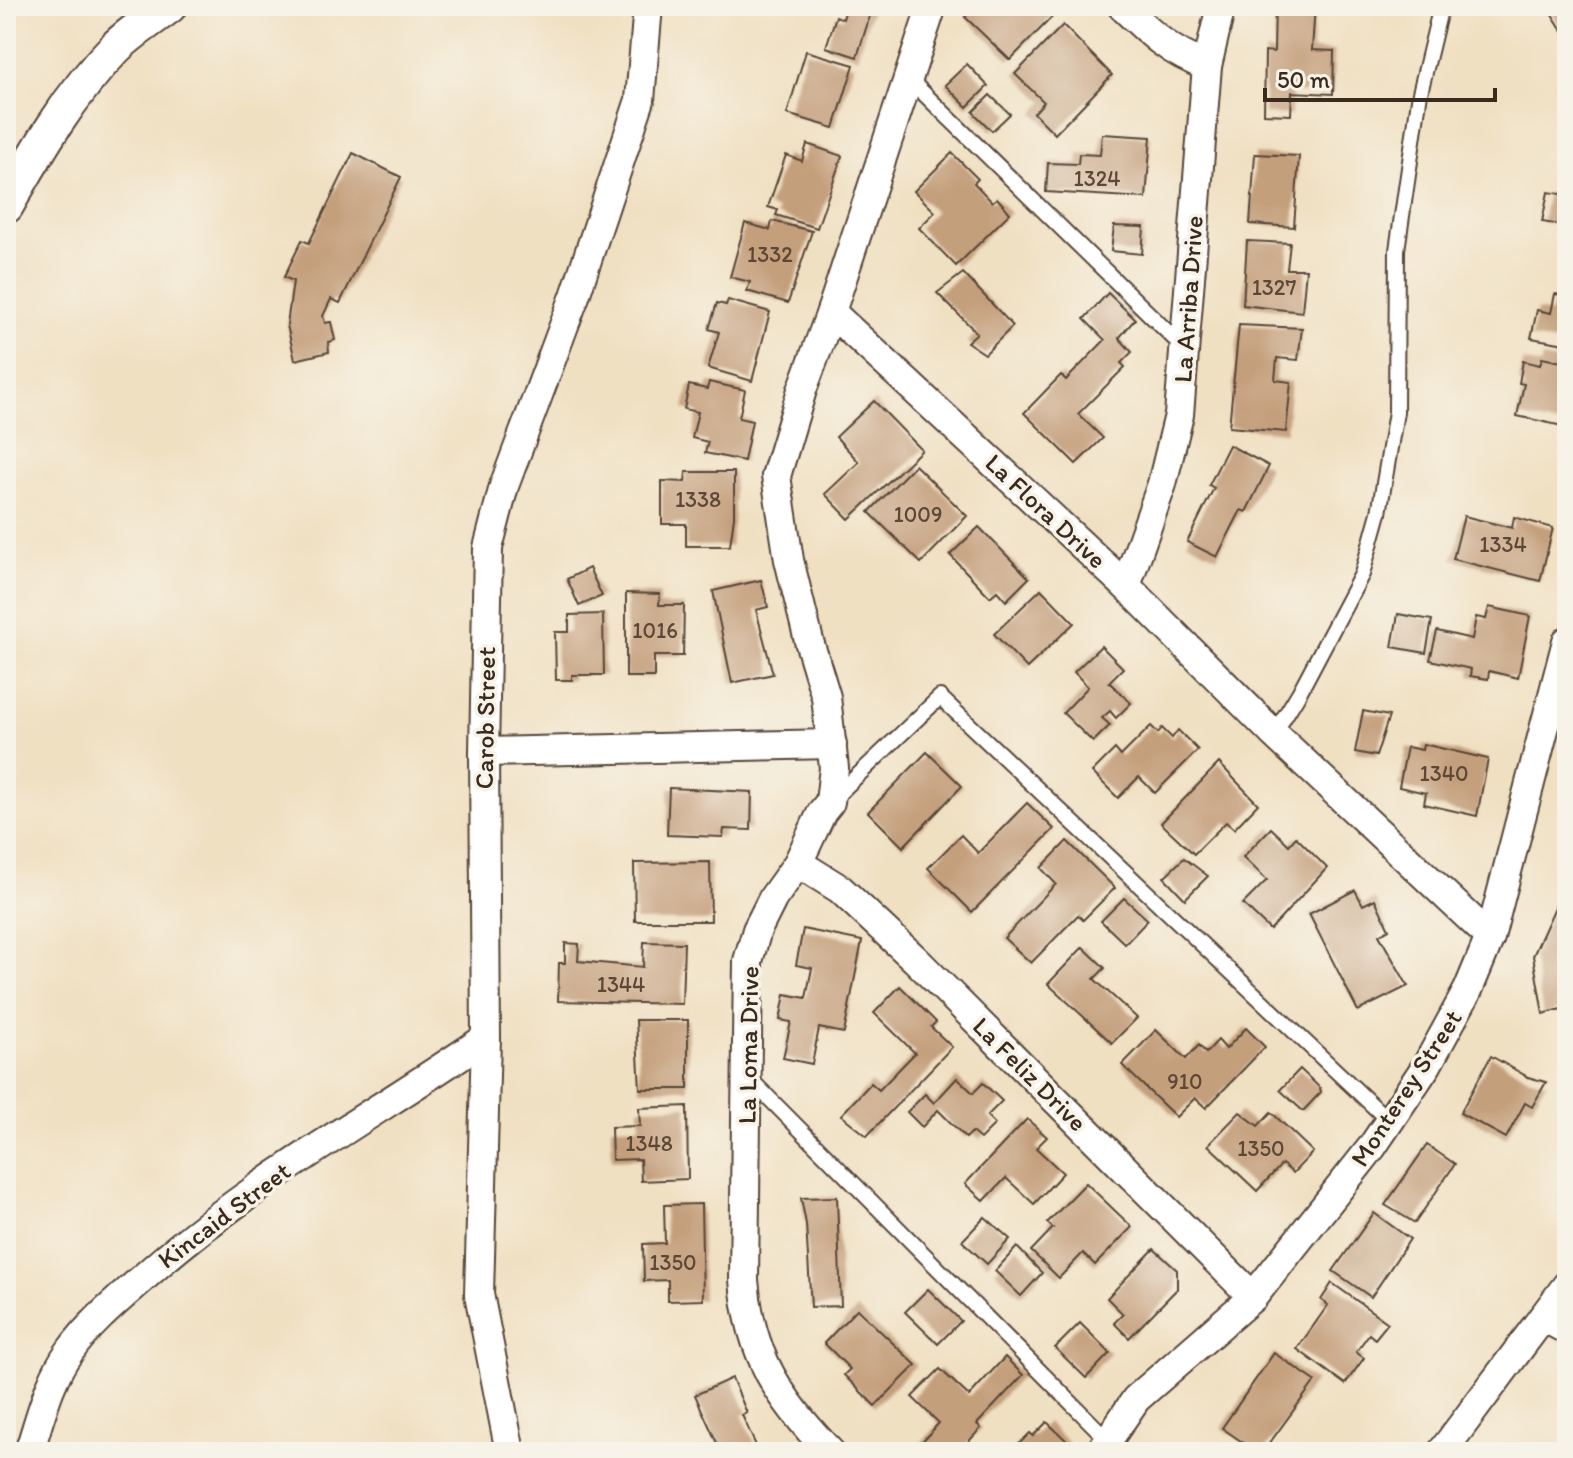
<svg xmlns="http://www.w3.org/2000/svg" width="1573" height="1458" viewBox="0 0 1573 1458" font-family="Itim,sans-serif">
  <rect width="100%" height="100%" fill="#f7f3e8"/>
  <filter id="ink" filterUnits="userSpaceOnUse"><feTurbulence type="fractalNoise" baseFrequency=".0125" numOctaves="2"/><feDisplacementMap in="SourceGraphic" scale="16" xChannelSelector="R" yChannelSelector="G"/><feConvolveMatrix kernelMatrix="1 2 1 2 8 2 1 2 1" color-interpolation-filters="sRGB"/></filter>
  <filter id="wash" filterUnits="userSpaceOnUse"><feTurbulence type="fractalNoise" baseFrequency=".006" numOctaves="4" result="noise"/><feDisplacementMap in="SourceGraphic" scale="32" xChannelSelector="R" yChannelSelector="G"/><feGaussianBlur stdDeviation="1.8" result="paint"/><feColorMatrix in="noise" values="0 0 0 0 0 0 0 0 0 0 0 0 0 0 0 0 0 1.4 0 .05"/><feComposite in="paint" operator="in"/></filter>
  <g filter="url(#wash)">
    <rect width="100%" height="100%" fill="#f0e0c2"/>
    <g id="blocks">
      <g fill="#c49f7c">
        <polygon points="847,6 873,6 857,57 826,47 836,16 843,19"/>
        <polygon points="976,6 1049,6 1056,13 1010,60 965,17"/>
        <polygon points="1275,6 1315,6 1312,50 1334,51 1333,94 1292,92 1291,115 1264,114 1265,51 1274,52"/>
        <polygon points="1560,6 1567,6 1567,38 1550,11"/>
        <polygon points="1063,25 1112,75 1055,134 1034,113 1044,102 1015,74"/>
        <polygon points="806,51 854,65 834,128 787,114"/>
        <polygon points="967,64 988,86 967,107 945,85"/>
        <polygon points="990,95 1010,114 992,131 973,112"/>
        <polygon points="1102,134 1151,137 1146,198 1046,192 1048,163 1078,164 1079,154 1100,155"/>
        <polygon points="807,144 842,156 817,228 776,215 778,210 768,207 786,155 802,161"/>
        <polygon points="353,153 401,177 340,303 331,299 323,316 325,323 331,322 335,340 328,342 329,352 295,360 287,325 293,281 284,277 302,240 309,243"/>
        <polygon points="952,153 978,179 974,183 992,202 997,198 1010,213 956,266 919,228 935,212 914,191"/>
        <polygon points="1255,154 1299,156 1294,227 1250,224"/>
        <polygon points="1548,192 1567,195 1567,226 1542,222"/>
        <polygon points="772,221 812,231 788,303 747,291 750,282 730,277 745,223 770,230"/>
        <polygon points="1114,226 1144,227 1142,254 1111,251"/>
        <polygon points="1247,241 1290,243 1287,269 1306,269 1302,312 1243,305"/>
        <polygon points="963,273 1013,326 985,354 967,342 977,333 937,293"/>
        <polygon points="1108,293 1135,319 1119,338 1132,352 1121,363 1125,367 1078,414 1103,438 1076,464 1024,413 1061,375 1066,380 1105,340 1084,319"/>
        <polygon points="1555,294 1567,296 1565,344 1531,338 1537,310 1551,313"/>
        <polygon points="728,300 770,312 752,381 708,368 719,332 709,329 717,303 726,305"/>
        <polygon points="1239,325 1302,328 1298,360 1277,358 1275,380 1291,382 1286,432 1229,427"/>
        <polygon points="1542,358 1567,363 1567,427 1517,416 1524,384 1519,383 1523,361 1540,365"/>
        <polygon points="709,382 745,390 739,418 752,421 744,461 705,453 708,442 692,438 698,412 684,409 689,385 707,389"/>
        <polygon points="874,401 922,450 849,519 825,494 859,462 836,437"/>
        <polygon points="1229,445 1269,466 1246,512 1241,510 1217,557 1187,542 1214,488 1209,485"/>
        <polygon points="915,465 967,516 921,563 869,512"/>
        <polygon points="686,472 734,472 734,517 730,546 686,546 686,524 662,524 662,481 685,482"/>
        <polygon points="1464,516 1512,528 1514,517 1553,528 1540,581 1453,559"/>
        <polygon points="979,527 1029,578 1006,601 997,591 990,597 950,555"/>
        <polygon points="589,568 602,596 579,606 567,579"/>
        <polygon points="761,580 768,607 756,610 773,674 732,683 713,591"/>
        <polygon points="1041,589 1074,623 1027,668 994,634"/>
        <polygon points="626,593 660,594 659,605 684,605 683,656 654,656 654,677 626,677"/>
        <polygon points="1489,607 1530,616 1518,678 1489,671 1488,679 1470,676 1471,669 1430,660 1437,631 1472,639 1476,617 1486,619"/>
        <polygon points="603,614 604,675 572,675 572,680 556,680 555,632 569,632 569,615"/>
        <polygon points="1398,614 1432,620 1426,653 1392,647"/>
        <polygon points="1101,646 1123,668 1109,682 1131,703 1116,718 1110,711 1102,718 1110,725 1093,742 1063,713 1088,687 1074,672"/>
        <polygon points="1363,711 1389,716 1376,756 1355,752"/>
        <polygon points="1151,726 1158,733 1162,728 1172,738 1178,730 1198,750 1155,793 1139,777 1118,798 1092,772 1115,749 1121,756"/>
        <polygon points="1423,744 1488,759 1477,816 1424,804 1426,793 1399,787 1407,747 1422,750"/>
        <polygon points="927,752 962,786 903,847 868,812"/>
        <polygon points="1219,763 1258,804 1234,829 1226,822 1194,854 1161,823"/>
        <polygon points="669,788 752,792 751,830 724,829 723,837 667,835"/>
        <polygon points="1027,803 1054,829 972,912 928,868 961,835 978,853"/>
        <polygon points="1271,828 1289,845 1296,837 1327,868 1270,930 1243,904 1267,880 1243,857"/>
        <polygon points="1067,841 1115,888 1083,920 1078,915 1031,963 1004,938 1056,884 1041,868"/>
        <polygon points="1184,858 1208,876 1185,899 1164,877"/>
        <polygon points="710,862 711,921 635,921 634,863"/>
        <polygon points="1566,875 1567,1023 1564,1023 1561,1009 1543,1014 1533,956 1561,894"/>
        <polygon points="1355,890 1363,905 1375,899 1389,929 1379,935 1408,986 1358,1011 1309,914"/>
        <polygon points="1124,898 1148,920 1125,944 1101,921"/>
        <polygon points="803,929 862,941 844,1033 819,1028 812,1064 783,1058 791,1022 780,1020 785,994 806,998 812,968 796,965"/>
        <polygon points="644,942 684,943 682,1004 558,1001 559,963 565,963 565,943 579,944 578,961 643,967"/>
        <polygon points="1083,947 1105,968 1094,979 1137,1018 1112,1043 1048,984"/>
        <polygon points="900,986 936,1022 931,1027 952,1047 867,1136 841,1115 871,1083 879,1090 915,1053 874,1013"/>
        <polygon points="636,1020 688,1020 688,1089 640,1089"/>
        <polygon points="1246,1028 1265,1047 1206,1108 1195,1098 1176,1117 1122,1065 1156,1030 1186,1059 1199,1045 1206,1053 1218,1040 1226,1049"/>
        <polygon points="1491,1056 1528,1077 1546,1082 1532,1107 1525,1103 1506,1138 1460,1113"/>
        <polygon points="1300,1069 1320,1088 1321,1092 1303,1111 1280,1090"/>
        <polygon points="957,1078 973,1093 983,1083 1002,1101 987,1116 995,1124 980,1139 972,1132 966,1138 938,1110 922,1127 907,1112 925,1094 934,1103"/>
        <polygon points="687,1106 688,1179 641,1181 640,1159 612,1160 611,1127 640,1126 639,1108"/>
        <polygon points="1240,1112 1258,1126 1271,1112 1313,1152 1293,1173 1282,1164 1257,1191 1208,1145"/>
        <polygon points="1027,1119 1047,1137 1036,1148 1063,1173 1034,1204 1006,1178 984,1201 965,1184"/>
        <polygon points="1427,1145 1455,1164 1415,1223 1385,1205"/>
        <polygon points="1086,1183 1132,1227 1095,1265 1083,1253 1059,1278 1031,1251 1053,1228 1047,1223"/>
        <polygon points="837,1197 841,1306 811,1307 806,1224 801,1198"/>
        <polygon points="701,1204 703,1300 668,1301 668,1280 644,1281 643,1244 665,1243 664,1205"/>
        <polygon points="1374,1213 1410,1239 1371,1297 1333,1271"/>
        <polygon points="985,1217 1010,1239 987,1264 962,1241"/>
        <polygon points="1017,1247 1042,1273 1021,1296 995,1271"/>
        <polygon points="1154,1249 1177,1270 1177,1289 1129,1338 1114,1323 1123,1314 1107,1298"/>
        <polygon points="1332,1283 1388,1323 1375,1339 1369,1334 1356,1352 1364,1358 1345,1384 1297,1349 1328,1305 1321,1300"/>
        <polygon points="928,1289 961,1321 938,1344 905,1312"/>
        <polygon points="857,1309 916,1365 875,1406 844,1375 850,1369 824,1343"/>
        <polygon points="1080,1323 1110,1353 1086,1378 1055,1348"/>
        <polygon points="1274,1353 1315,1381 1263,1452 1257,1452 1222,1428"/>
        <polygon points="1005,1357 1023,1375 977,1424 981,1428 959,1452 924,1452 918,1446 939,1423 912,1397 940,1369 969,1396"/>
        <polygon points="732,1378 747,1413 742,1415 758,1450 754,1452 721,1452 695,1395"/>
        <polygon points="1047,1422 1069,1443 1061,1452 1011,1452 1030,1433 1033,1436"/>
      </g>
    </g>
  </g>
  <g filter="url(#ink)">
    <use href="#blocks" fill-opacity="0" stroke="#564537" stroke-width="2"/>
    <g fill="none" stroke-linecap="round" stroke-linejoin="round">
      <defs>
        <g id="service">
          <polyline points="909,79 1185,349"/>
          <polyline points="1274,734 1299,693 1362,574 1379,513 1396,412 1397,250 1420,93 1441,6"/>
          <polyline points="833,799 940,697 1390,1122"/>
          <polyline points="749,1078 1108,1440"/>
        </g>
        <g id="minor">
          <polyline points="932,6 831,312 1126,586 1274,734 1490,937"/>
          <path d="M 1122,6 C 1151,34 1169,52 1207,66"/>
          <polyline points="1126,586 1162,484 1179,415 1207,66 1221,6"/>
          <polyline points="484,752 832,744"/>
          <polyline points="798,863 840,889 916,960 1253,1297"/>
          <polyline points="1543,1317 1567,1330"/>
          <path d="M 29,1452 C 40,1419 49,1379 70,1351 C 90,1323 117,1301 143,1278 C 247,1184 371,1117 486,1038"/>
          <polyline points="510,1452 479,1294 486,1038 484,752 488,548 504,486 575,296 640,100 648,6"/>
          <path d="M 830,1452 C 779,1399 750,1355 744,1280 L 748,961 L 757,930 L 773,898 L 798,863 L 822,812 L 830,802 L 834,768 L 826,697 L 809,641 L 789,560 L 776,476 L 802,390 L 831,312"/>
          <polyline points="1100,1452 1136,1399 1253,1297 1372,1147 1427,1065 1468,990 1490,937 1567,641"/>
          <polyline points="1442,1452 1567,1285"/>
        </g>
        <path id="tertiary" d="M 6,206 C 38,150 70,94 115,48 C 131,32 151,20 169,6"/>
      </defs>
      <use href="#service" stroke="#564537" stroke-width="18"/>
      <use href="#minor" stroke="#564537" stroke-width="32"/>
      <use href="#tertiary" stroke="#564537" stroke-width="38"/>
      <use href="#service" stroke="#fff" stroke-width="14"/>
      <use href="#minor" stroke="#fff" stroke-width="28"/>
      <use href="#tertiary" stroke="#fff" stroke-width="34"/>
    </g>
  </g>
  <g text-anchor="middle" stroke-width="7" stroke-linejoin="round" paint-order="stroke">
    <g font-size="22" fill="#5d4736">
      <text x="1097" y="186">1324</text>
      <text x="770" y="262">1332</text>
      <text x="1274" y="295">1327</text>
      <text x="698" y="507">1338</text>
      <text x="918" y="522">1009</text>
      <text x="1503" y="552">1334</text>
      <text x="655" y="638">1016</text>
      <text x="1444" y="781">1340</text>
      <text x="621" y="992">1344</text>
      <text x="1185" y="1089">910</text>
      <text x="649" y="1151">1348</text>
      <text x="1261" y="1156">1350</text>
      <text x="673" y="1270">1350</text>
    </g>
    <g font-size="26" fill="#3b2a1e" stroke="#f7f3e8">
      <text transform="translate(1188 299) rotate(-86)" y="9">La Arriba Drive</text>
      <text transform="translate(1046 511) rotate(43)" y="9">La Flora Drive</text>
      <text transform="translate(485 718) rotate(-89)" y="9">Carob Street</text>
      <text transform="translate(748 1045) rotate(-89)" y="9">La Loma Drive</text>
      <text transform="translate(1030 1074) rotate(45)" y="9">La Feliz Drive</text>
      <text transform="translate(1406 1088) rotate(-57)" y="9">Monterey Street</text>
      <text transform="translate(224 1215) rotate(-37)" y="9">Kincaid Street</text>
    </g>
  </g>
  <rect width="1573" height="1458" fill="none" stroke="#f7f3e8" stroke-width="32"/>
  <path d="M1265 88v12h230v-12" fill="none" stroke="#3b2a1e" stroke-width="4"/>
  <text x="1277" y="88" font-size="24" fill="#3b2a1e" stroke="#f7f3e8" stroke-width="6" paint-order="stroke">50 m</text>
</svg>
